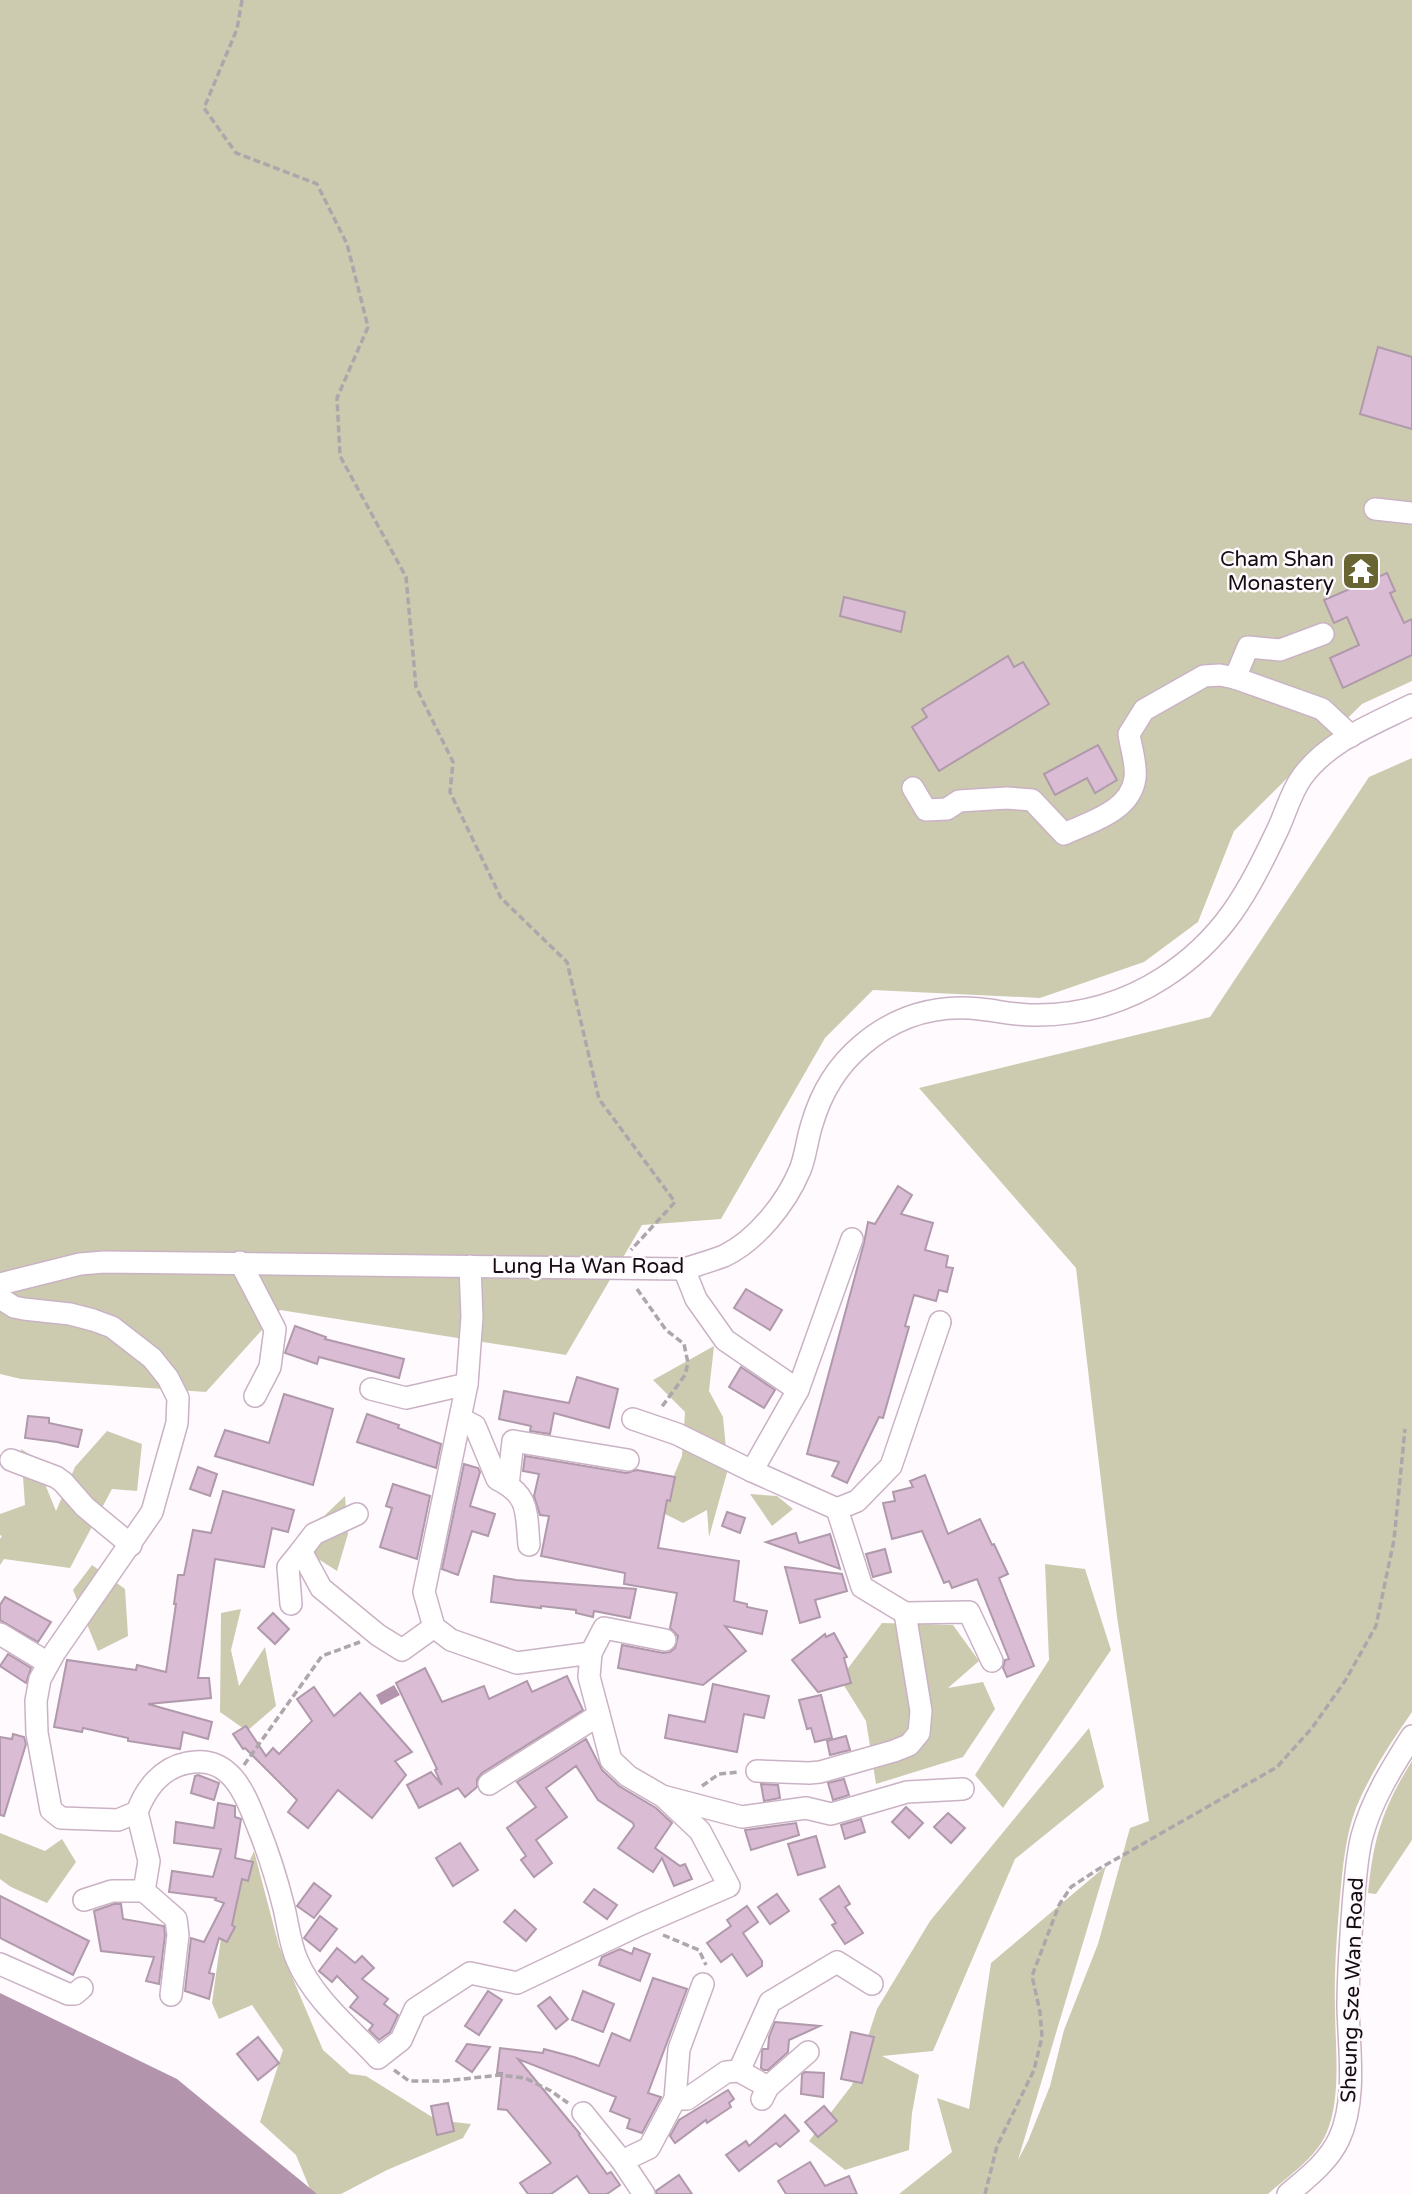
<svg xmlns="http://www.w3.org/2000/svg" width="1412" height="2194" viewBox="0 0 1412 2194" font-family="'Varela Round',sans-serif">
  <rect width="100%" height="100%" fill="#fffafe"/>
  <g fill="#cccbaf">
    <polygon points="0,0 1412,0 1412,681 1362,704 1234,831 1198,922 1144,962 1040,998 873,990 825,1038 721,1219 642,1225 566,1355 280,1310 206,1392 21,1379 0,1374"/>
    <path d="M 1412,758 L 1412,1712 C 1391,1742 1370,1774 1356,1808 C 1345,1837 1343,1867 1340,1897 C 1337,1933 1334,1971 1335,2008 C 1335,2045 1342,2100 1326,2134 C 1315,2159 1288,2176 1268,2194 L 899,2194 L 952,2152 L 937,2098 L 969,2109 L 991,1963 L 1106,1866 L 1018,2160 L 1028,2141 L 1050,2086 L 1064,2030 L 1098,1944 L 1130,1828 L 1149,1821 L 1117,1617 L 1076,1268 L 919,1088 L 1210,1017 L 1369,777 Z"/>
    <polygon points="714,1346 709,1391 723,1417 728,1469 709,1537 707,1510 683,1523 659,1511 682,1456 685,1412 653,1380"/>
    <polygon points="107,1431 142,1444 137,1491 112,1489 70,1568 4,1559 0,1565 0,1539 2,1536 0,1535 0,1514 25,1505 21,1449 34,1457 56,1511 75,1467"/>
    <polygon points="750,1494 777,1496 793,1509 772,1526"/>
    <polygon points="345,1496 348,1534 337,1571 312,1555 321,1519"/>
    <polygon points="1045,1564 1085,1569 1111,1650 1003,1808 975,1775 1049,1660"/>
    <polygon points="92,1565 125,1589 128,1636 98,1651 73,1590"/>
    <polygon points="241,1609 231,1650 239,1686 265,1647 276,1706 247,1731 220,1712 221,1613"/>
    <polygon points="882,1623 953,1625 979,1661 948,1688 983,1682 995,1709 963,1757 876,1784 866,1721 840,1679"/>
    <polygon points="1089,1728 1104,1787 1015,1859 933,2051 882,2056 919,2075 912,2113 909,2150 845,2170 809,2141 852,2085 877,2009 930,1921"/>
    <path d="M 1412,1761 L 1412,1840 L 1376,1894 L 1368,1893 C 1373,1839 1383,1807 1412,1761 Z"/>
    <polygon points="0,1833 45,1851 62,1839 76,1862 47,1903 11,1887 0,1879"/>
    <polygon points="254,1851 279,1946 323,2050 350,2074 366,2076 437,2120 471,2124 463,2138 387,2170 341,2194 312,2194 296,2155 260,2122 283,2050 252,2005 219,2019 212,2003 224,1916"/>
  </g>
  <g fill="#b295ac">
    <polygon points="394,1685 400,1695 381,1705 376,1695"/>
    <polygon points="0,1993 177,2079 317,2194 0,2194"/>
  </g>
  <g fill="#dabcd4" stroke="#b099ab" stroke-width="2">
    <polygon points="1378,347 1412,357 1412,429 1360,414"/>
    <polygon points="1387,573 1395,591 1390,593 1404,623 1412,619 1412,655 1343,688 1330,658 1359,645 1347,617 1334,623 1324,600"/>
    <polygon points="844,597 905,612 901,632 840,616"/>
    <polygon points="1008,656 1014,667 1023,662 1049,704 939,771 912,727 927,717 922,709"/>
    <polygon points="1098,745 1117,780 1095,793 1087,778 1055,795 1044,774"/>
    <polygon points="898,1186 912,1195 901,1214 933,1223 925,1250 948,1256 946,1267 953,1268 947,1292 939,1290 936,1301 914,1295 905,1326 909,1327 883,1418 879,1417 847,1483 832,1476 839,1462 807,1454 864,1243 868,1222 875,1224"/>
    <polygon points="746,1289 782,1310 770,1330 734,1308"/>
    <polygon points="295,1326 326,1337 325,1339 404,1359 399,1378 319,1357 317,1364 285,1353"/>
    <polygon points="741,1367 775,1390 764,1408 729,1387"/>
    <polygon points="577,1377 618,1389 609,1428 554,1413 550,1434 530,1431 531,1426 499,1419 504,1391 569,1403"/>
    <polygon points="284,1394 333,1409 313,1485 215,1456 225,1430 269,1443"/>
    <polygon points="367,1414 399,1425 398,1428 441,1444 436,1468 357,1442"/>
    <polygon points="28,1416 49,1418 49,1423 82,1430 78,1447 57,1442 25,1438"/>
    <polygon points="525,1456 626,1473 637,1470 675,1477 670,1501 667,1500 658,1548 739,1561 734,1601 747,1604 747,1607 767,1611 762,1634 725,1626 746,1651 703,1685 618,1668 622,1645 663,1653 670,1652 675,1648 678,1636 670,1628 677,1593 624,1584 625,1573 541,1556 549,1516 540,1515 534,1496 539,1474 523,1471"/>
    <polygon points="464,1464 478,1468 480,1472 470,1506 495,1514 488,1536 472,1531 458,1575 442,1569"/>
    <polygon points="198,1467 217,1474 210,1496 190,1489"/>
    <polygon points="925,1475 948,1534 980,1519 992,1545 994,1544 1008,1574 999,1578 1034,1666 1007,1677 1003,1668 1005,1660 1009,1659 977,1579 952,1588 949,1581 944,1583 922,1531 892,1539 883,1503 895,1501 893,1492 913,1487 910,1481"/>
    <polygon points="393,1484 430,1496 417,1559 380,1547 392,1508 386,1506"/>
    <polygon points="223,1491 294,1510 288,1532 272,1528 264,1567 215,1559 198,1678 209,1678 211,1698 148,1704 212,1722 208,1739 183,1732 180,1749 128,1741 128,1738 83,1728 82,1732 54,1727 67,1660 136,1670 137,1665 166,1672 176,1604 174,1604 178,1575 184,1575 193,1530 211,1533"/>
    <polygon points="727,1512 745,1518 740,1533 722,1526"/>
    <polygon points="796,1533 799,1543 830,1534 840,1569 766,1542"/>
    <polygon points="885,1549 891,1572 873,1577 866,1554"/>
    <polygon points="785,1567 842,1574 847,1591 815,1600 820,1617 800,1623"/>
    <polygon points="494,1576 516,1580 636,1589 630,1618 594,1611 593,1617 576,1613 576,1610 541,1606 541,1608 491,1602"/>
    <polygon points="5,1597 51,1622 38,1642 0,1620 0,1605"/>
    <polygon points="273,1613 289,1629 275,1644 258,1628"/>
    <polygon points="834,1633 847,1657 844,1658 851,1683 818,1692 792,1660 825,1634 826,1637"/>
    <polygon points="8,1654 31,1668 26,1683 0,1666"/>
    <polygon points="425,1668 442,1702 484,1686 489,1699 527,1681 532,1692 567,1676 583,1710 482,1773 477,1779 477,1787 465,1797 458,1788 419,1808 407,1785 431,1772 442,1785 435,1770 437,1769 396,1683"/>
    <polygon points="713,1684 769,1696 764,1718 744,1714 737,1752 665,1738 669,1715 705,1722"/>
    <polygon points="314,1687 334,1716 360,1693 412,1752 395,1761 406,1775 372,1818 338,1790 308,1828 288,1812 297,1800 245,1748 243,1749 233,1734 246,1726 266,1756 273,1748 279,1754 312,1721 297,1699"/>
    <polygon points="821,1695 832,1738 815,1742 811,1728 807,1729 799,1700"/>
    <polygon points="13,1734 24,1737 26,1744 4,1816 0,1815 0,1737 12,1739"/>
    <polygon points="846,1736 850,1750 830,1755 827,1741"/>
    <polygon points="586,1739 602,1770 619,1786 656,1808 672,1823 655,1848 680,1866 685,1864 692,1879 674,1886 662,1858 653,1872 618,1848 634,1826 633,1823 598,1800 576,1766 546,1788 567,1817 536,1840 552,1863 534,1877 521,1860 526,1856 507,1828 536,1807 517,1782"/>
    <polygon points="198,1775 219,1783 214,1800 191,1793 195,1776"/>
    <polygon points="844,1779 849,1795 833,1800 828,1783"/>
    <polygon points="761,1784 778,1785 780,1798 764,1801"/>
    <polygon points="218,1803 235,1806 235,1817 241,1819 235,1858 253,1862 248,1881 242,1879 232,1925 235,1927 227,1942 219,1938 209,1973 214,1974 209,1999 185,1991 191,1938 204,1942 224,1903 215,1900 216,1898 169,1892 172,1871 213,1877 221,1849 174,1843 176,1822 214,1828"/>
    <polygon points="906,1807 923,1823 909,1838 892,1822"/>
    <polygon points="948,1813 965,1828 951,1843 934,1827"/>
    <polygon points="861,1819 865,1832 845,1839 841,1825"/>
    <polygon points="796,1823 799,1835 751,1850 745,1830"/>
    <polygon points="816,1836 825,1867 798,1875 788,1844"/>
    <polygon points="460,1843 478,1870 453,1886 436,1858"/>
    <polygon points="314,1883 331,1896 314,1918 297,1906"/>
    <polygon points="839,1886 850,1904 845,1907 863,1933 845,1944 832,1925 836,1923 820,1899"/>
    <polygon points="594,1889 617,1905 607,1919 584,1902"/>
    <polygon points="777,1894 789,1911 770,1924 758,1907"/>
    <polygon points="0,1896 89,1941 73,1975 0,1938"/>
    <polygon points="114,1904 121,1904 123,1919 164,1926 165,1935 159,1984 146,1981 154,1957 101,1951 94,1911"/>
    <polygon points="747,1906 758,1922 743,1933 762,1961 762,1966 747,1976 732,1954 721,1962 707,1943 731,1926 727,1920"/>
    <polygon points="515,1910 536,1929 526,1941 504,1922"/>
    <polygon points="320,1916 337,1929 320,1951 304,1938"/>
    <polygon points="337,1948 355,1963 362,1956 374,1968 362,1979 388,1999 384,2004 398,2015 390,2032 379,2040 369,2030 373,2025 350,2007 358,1997 337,1976 332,1982 319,1971"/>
    <polygon points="634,1948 650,1954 640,1981 599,1965 602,1957 620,1949 632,1954"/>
    <polygon points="653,1978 687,1989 648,2093 661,2097 642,2133 627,2128 630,2119 610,2111 616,2097 518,2059 580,2134 579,2135 607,2174 611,2172 620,2185 607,2194 590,2194 577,2176 551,2194 528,2194 520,2183 551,2163 507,2110 498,2109 502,2073 497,2073 500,2048 543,2053 544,2049 574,2057 599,2066 612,2033 630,2041"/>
    <polygon points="488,1991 502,2000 479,2035 465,2026"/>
    <polygon points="583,1991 614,2004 603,2032 572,2020"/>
    <polygon points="550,1997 568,2019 556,2029 538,2006"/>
    <polygon points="775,2022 820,2026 789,2040 788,2052 768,2070 764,2070 761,2068 762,2051 763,2049 768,2049 769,2037"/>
    <polygon points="851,2032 874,2037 862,2083 841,2079"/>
    <polygon points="258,2037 279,2063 258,2080 237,2054"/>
    <polygon points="467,2044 490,2047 472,2072 456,2061"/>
    <polygon points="805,2072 824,2073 823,2097 801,2094 802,2074"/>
    <polygon points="728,2090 734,2099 729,2103 731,2107 707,2123 706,2120 675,2143 670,2136 679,2120"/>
    <polygon points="448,2103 454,2131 437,2135 431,2106"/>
    <polygon points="824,2106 837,2121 818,2137 805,2122"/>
    <polygon points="785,2115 799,2131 780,2147 776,2143 739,2171 726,2155 746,2141 749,2146"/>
    <polygon points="810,2162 825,2186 849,2176 857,2194 786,2194 778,2181"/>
    <polygon points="679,2175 692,2194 657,2194 656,2191"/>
  </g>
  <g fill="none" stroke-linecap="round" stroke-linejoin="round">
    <defs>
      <g id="minor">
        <polyline points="1375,509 1412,513"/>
        <polyline points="1235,678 1248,647 1280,650 1323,634"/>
        <path d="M 913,788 L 926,810 L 947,809 L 959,801 L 1007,798 L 1032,800 L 1064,834 C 1090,822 1131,811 1135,778 C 1137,765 1131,748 1129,734 L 1144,710 L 1204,676 L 1220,675 L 1235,678 L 1322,709 L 1351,736"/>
        <polyline points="240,1262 275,1329 270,1367 255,1396"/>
        <polyline points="684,1269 696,1299 725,1340 798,1390 752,1471 837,1509 862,1587 905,1613 921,1711 919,1733 909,1745 894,1751 820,1772 809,1773 757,1771"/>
        <path d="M 0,1284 L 80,1264 L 104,1262 L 684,1269 C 697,1265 711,1261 724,1256 C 757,1240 786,1203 800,1170 C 806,1155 807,1139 812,1124 C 821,1093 838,1065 862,1045 C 896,1016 937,1004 980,1009 C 1000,1011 1019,1016 1038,1015 C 1082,1015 1126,1002 1163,978 C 1224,939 1248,892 1278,829 C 1286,812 1291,792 1302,777 C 1328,741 1374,724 1412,705"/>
        <path d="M 0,1298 L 14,1307 L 24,1309 L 70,1314 L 93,1320 L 112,1327 L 152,1358 L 168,1378 L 178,1398 L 177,1423 L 152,1512 L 55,1652 L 40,1679 L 36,1701 L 37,1733 L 51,1810 L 61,1818 L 118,1820 L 137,1812 C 146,1788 162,1768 187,1763 C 231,1754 245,1794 258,1827 C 269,1854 277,1880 284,1908 C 288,1925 290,1944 297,1960 C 313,1998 350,2028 378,2058 L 401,2040 L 415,2009 L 470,1973 L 517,1983 L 639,1925 L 729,1886 L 700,1831 L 664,1797 L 628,1776 L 611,1760 L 589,1677 L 591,1653 L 517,1663 L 451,1640 L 434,1627 L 424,1592 L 467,1384 L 472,1317 L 470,1266"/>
        <polyline points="371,1389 406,1398 467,1384"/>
        <polyline points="798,1390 852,1239"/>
        <path d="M 461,1419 L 475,1426 L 497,1479 C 530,1495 526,1512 529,1545"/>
        <polyline points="633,1419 677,1434 752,1471"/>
        <polyline points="11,1460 56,1477 63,1482 85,1507 131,1545"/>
        <polyline points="508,1485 513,1441 628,1460"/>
        <polyline points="837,1509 857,1501 891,1466 940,1322"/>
        <polyline points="301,1551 314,1534 357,1514"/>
        <polyline points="291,1604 288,1567 301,1551 321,1588 378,1635 402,1650 434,1627"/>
        <polyline points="905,1613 969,1612 992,1661"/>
        <polyline points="0,1634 48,1663"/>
        <polyline points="591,1653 604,1628 665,1640"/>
        <polyline points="489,1784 599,1715"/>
        <polyline points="666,1797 742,1817 806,1808 831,1814 907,1792 963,1789"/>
        <polyline points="137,1812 149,1861 144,1891 176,1919 178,1935 171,1995"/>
        <polyline points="84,1900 112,1891 144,1891"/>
        <polyline points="0,1964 68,1994 75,1994 82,1988"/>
        <polyline points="739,2071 770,2002 837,1962 872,1984"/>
        <polyline points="768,2087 808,2052"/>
        <polyline points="675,2099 679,2049 703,1984"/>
        <polyline points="583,2113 622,2161"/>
        <polyline points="644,2194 622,2161 649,2148 675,2099 687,2099 726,2072 739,2071 768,2087 762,2099"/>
        <path d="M 1288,2194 C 1307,2178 1328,2162 1339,2139 C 1357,2100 1349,2049 1348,2007 C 1348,1969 1351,1932 1354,1894 C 1356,1875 1357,1855 1362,1836 C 1372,1799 1392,1768 1412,1736"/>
      </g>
    </defs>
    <use href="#minor" stroke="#cab2c5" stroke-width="24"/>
    <g stroke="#ada7ab" stroke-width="3.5" stroke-dasharray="7 3.5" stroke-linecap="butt">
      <polyline points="242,0 237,29 204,108 236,153 317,184 347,244 368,327 337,398 340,456 406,577 416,687 453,762 450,792 501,898 567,962 599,1099 675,1202 631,1250"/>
      <polyline points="637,1289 666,1330 684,1344 688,1363 685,1375 661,1408"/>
      <polyline points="244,1765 322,1656 360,1642"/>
      <polyline points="702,1786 719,1774 739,1772"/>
      <polyline points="663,1935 699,1950 706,1965"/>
      <polyline points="394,2070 409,2081 445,2081 500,2075 525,2078 551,2091 568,2103"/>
      <polyline points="985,2194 997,2146 1034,2070 1042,2037 1040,2012 1032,1976 1059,1905 1071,1887 1097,1870 1277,1767 1312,1728 1345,1681 1376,1626 1394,1540 1405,1429"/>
    </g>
    <use href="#minor" stroke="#fff" stroke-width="21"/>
  </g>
  <defs>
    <symbol id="temple-square" viewBox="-11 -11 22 22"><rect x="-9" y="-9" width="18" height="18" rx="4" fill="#686532" stroke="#fffafe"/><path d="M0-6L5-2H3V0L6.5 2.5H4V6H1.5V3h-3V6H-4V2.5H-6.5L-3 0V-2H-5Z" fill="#fff"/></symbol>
  </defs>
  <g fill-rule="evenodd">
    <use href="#temple-square" x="1339" y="549" width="44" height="44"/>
  </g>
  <g text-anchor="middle" stroke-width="5" stroke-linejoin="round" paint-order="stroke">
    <g font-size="21" fill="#140c12" stroke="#fffafe" text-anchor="end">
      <text x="1334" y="566">Cham Shan<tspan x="1334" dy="24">Monastery</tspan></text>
    </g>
    <g font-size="21" fill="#140c12" stroke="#fffafe">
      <text x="588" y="1273">Lung Ha Wan Road</text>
      <text transform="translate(1352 1990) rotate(-88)" y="7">Sheung Sze Wan Road</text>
    </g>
  </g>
</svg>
